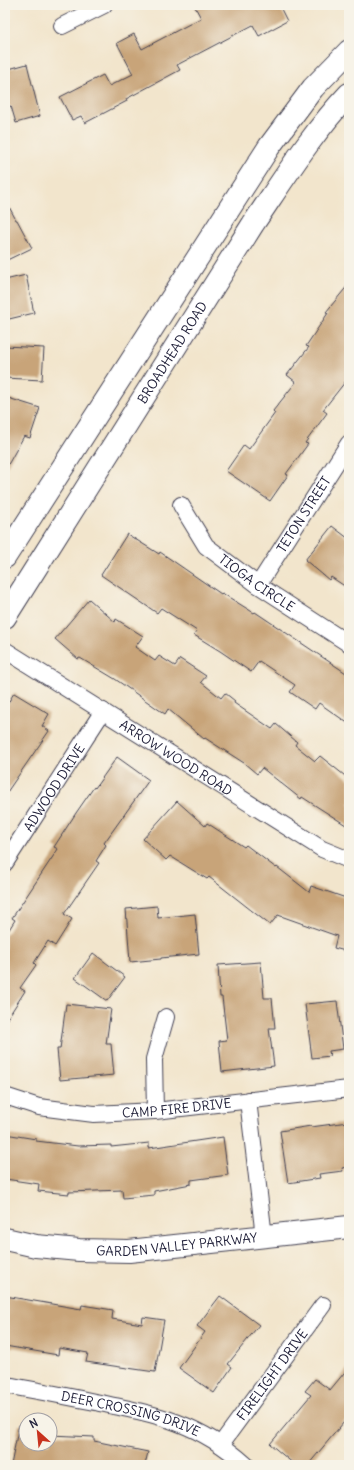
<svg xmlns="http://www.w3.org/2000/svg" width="354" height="1470" viewBox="0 0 354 1470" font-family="Delius,sans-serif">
  <rect width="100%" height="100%" fill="#f7f3e8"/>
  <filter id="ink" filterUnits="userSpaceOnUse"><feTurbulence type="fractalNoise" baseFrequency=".025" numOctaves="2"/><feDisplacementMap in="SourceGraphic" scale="8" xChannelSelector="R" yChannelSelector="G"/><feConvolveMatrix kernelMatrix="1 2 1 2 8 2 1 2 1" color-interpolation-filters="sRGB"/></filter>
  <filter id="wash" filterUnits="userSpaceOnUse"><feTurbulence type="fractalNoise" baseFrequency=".012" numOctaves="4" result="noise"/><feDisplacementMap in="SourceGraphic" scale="16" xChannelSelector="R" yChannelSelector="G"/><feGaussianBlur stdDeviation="0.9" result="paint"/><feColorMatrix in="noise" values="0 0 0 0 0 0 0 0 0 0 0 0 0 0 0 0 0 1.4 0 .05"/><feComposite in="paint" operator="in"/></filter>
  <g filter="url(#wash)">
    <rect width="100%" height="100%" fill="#f2e5cc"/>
    <g id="blocks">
      <g fill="#c8a479">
        <polygon points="194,5 279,5 287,21 259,36 253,25 177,65 180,70 126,99 127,101 85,123 81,116 72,120 60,97 103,75 109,86 133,74 117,43 134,34 142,49 201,18"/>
        <polygon points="27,64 40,116 16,123 11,106 5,108 5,70"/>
        <polygon points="5,199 16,220 17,220 32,248 5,261"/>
        <polygon points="26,275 34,313 5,320 5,280"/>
        <polygon points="349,284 349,377 323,410 327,413 305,443 308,444 286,474 288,475 270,501 226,471 244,445 249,449 275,413 273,411 296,382 287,375 309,347 306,346 328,313 326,312"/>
        <polygon points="5,346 44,348 42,380 5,378"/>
        <polygon points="5,397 40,408 30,438 24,436 5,470"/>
        <polygon points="332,526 349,539 349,589 331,577 329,580 305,560"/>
        <polygon points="127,534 159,554 160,552 221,594 222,593 254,613 255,612 349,675 349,724 319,703 315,709 290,692 295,685 259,661 251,672 220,651 194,635 197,631 161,608 157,613 101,575"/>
        <polygon points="89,599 115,622 116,619 143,636 135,647 155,661 159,656 175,666 180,659 206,676 201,682 221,698 225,693 235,701 234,703 272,729 276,724 297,742 295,745 315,761 320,756 349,779 349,827 302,797 301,799 262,768 257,774 244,763 205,738 204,739 168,709 165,714 115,679 80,658 78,659 55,639"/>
        <polygon points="14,693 49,714 42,726 49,731 5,795 5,708"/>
        <polygon points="117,757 149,780 104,843 106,845 96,861 99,863 64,914 72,919 55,946 48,941 34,963 36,965 20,988 25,991 5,1022 5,936 15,920 12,918 58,849 54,847 76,813 94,787 95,788"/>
        <polygon points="177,801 205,826 207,823 244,847 246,845 276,868 277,867 309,892 311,886 349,899 349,952 334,948 337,936 278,915 270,925 209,877 207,879 170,856 166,860 143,839"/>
        <polygon points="157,906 158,918 195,914 199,954 161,958 161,959 130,962 126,909"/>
        <polygon points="93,953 125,977 107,1001 75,978"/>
        <polygon points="261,962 264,998 272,998 275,1028 269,1028 274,1066 222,1072 219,1041 227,1040 222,997 220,997 218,965"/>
        <polygon points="337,1001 343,1049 329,1051 330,1056 312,1058 305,1004"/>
        <polygon points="66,1004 111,1009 106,1044 111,1044 114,1075 60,1080 57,1049 60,1049"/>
        <polygon points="348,1122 349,1167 342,1168 343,1171 319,1174 320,1178 288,1183 280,1131 311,1126 311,1127"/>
        <polygon points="5,1134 36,1139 36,1141 78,1146 111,1145 111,1147 149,1143 149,1148 223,1137 228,1175 191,1180 191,1184 154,1191 154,1195 123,1198 122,1190 69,1192 69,1194 38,1191 39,1184 5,1179"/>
        <polygon points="5,1296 81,1309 82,1305 113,1310 112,1319 142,1324 143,1317 164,1320 155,1372 86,1362 88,1353 59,1348 58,1355 5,1346"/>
        <polygon points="220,1296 259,1325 228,1364 232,1367 214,1393 179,1368 205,1332 197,1326"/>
        <polygon points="349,1367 349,1416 308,1465 295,1465 270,1444 311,1395 305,1391 315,1379 330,1390"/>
        <polygon points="19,1425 26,1426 26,1444 50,1444 50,1435 94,1437 94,1441 148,1452 145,1465 11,1465"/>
      </g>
    </g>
  </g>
  <g filter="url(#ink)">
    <use href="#blocks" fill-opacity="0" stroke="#413f51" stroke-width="1"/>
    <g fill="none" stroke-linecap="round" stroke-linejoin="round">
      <defs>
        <g id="street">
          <polyline points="62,26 104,5"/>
          <path id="s1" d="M 181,505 L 206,546 L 258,585 L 349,644"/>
          <path id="s2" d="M 258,585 L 349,443"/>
          <path id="s3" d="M 5,650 L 322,849 L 349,860"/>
          <path id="s4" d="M 5,863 L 103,711"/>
          <path id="s5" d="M 5,1096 L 39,1107 L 94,1114 L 155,1111 L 349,1089"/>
          <polyline points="248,1100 264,1237"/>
          <polyline points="155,1111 154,1059 166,1017"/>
          <path id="s6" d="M 5,1385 C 35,1390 65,1396 95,1402 C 155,1414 199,1422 246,1465"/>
          <path id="s7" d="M 221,1444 L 323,1305"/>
        </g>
        <g id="secondary">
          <polyline points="5,557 269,147 313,88 349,51"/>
          <path id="s8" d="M 5,617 L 253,224 C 283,180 312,133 349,94"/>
          <path id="s9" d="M 5,1239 L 36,1246 L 79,1250 L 129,1251 L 349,1227"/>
        </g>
      </defs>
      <use href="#street" stroke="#413f51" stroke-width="18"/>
      <use href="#secondary" stroke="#413f51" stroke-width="24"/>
      <use href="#street" stroke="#fff" stroke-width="16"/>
      <use href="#secondary" stroke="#fff" stroke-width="22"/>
    </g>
  </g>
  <g text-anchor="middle" stroke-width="3" stroke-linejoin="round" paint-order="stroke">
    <g font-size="13" fill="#22223b" stroke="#f7f3e8">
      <text dy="5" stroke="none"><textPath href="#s8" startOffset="313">BROADHEAD ROAD</textPath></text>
      <text dy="5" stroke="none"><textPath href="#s2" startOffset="84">TETON STREET</textPath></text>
      <text dy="5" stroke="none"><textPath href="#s1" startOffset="111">TIOGA CIRCLE</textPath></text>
      <text dy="5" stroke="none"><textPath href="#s3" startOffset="202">ARROW WOOD ROAD</textPath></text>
      <text dy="5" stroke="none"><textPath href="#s4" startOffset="90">ADWOOD DRIVE</textPath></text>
      <text dy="5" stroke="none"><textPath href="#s5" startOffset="174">CAMP FIRE DRIVE</textPath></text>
      <text dy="5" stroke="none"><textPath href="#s9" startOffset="173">GARDEN VALLEY PARKWAY</textPath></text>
      <text dy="5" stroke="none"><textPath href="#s7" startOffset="86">FIRELIGHT DRIVE</textPath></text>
      <text dy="5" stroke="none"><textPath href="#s6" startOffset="129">DEER CROSSING DRIVE</textPath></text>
    </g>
  </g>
  <rect width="354" height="1470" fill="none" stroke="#f7f3e8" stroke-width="20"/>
  <g transform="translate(38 1432) rotate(333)"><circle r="19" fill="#f7f3e8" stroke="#a29fa3"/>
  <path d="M0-3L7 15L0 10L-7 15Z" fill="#c8321e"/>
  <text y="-6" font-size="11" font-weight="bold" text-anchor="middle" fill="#22223b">N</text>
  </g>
</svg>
